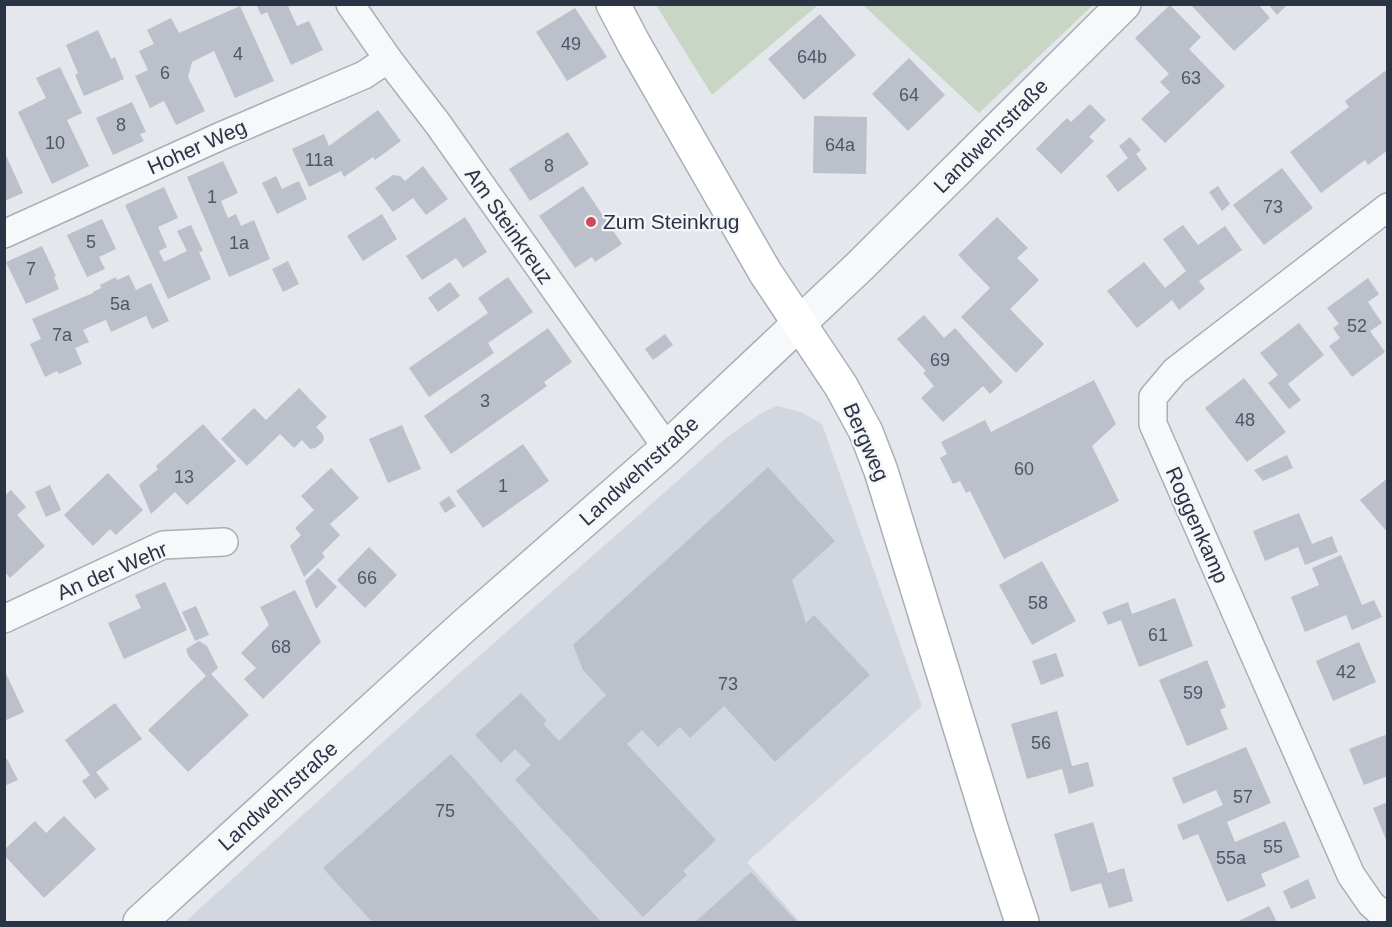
<svg xmlns="http://www.w3.org/2000/svg" width="1392" height="927" viewBox="0 0 1392 927" font-family="Arial,sans-serif">
  <rect width="100%" height="100%" fill="#e4e7ec"/>
  <polygon fill="#d2d6de" points="777,406 801,412 822,424 922,706 747,862 800,922 185,922 426,703 726,438 763,412"/>
  <g fill="#c9d6c5">
    <polygon points="656,5 818,5 712,95"/>
    <polygon points="863,5 1093,5 979,113"/>
  </g>
  <g fill="#bbc0ca">
    <polygon points="256,4 287,4 297,26 309,21 323,50 291,65 267,12 261,15"/>
    <polygon points="1190,4 1258,4 1270,18 1234,51"/>
    <polygon points="1268,4 1288,4 1277,15"/>
    <polygon points="1170,5 1201,37 1189,49 1225,86 1165,143 1141,119 1170,92 1160,82 1169,74 1135,38"/>
    <polygon points="240,6 274,81 235,98 214,51 192,62 188,77 205,111 176,125 164,101 150,108 135,76 148,70 139,51 154,44 147,30 171,18 179,33"/>
    <polygon points="575,8 607,57 567,81 536,32"/>
    <polygon points="820,14 856,55 804,100 768,59"/>
    <polygon points="98,30 111,59 115,57 124,79 84,96 75,75 78,73 66,45"/>
    <polygon points="909,58 945,95 908,131 872,94"/>
    <polygon points="60,67 82,113 67,120 89,166 52,184 18,112 46,98 36,78"/>
    <polygon points="1385,71 1388,75 1388,150 1368,165 1365,160 1321,193 1290,152 1349,107 1345,101"/>
    <polygon points="132,102 146,132 140,134 144,141 113,155 96,118"/>
    <polygon points="1090,104 1106,120 1089,137 1094,141 1061,174 1036,149 1067,118 1071,122"/>
    <polygon points="378,110 401,141 375,160 373,157 344,177 341,171 309,187 292,149 324,134 329,146"/>
    <polygon points="814,116 867,117 866,174 813,173"/>
    <polygon points="568,132 589,164 530,201 509,169"/>
    <polygon points="1130,137 1141,150 1136,154 1147,169 1118,192 1106,176 1128,158 1119,146"/>
    <polygon points="4,151 23,193 4,201"/>
    <polygon points="223,161 238,193 221,201 228,218 236,214 241,226 254,220 270,259 229,277 187,177"/>
    <polygon points="423,166 448,199 426,215 413,198 393,212 375,188 393,175 400,176 405,181"/>
    <polygon points="1282,168 1313,208 1264,245 1233,205"/>
    <polygon points="276,176 282,189 299,181 307,199 277,214 262,183"/>
    <polygon points="583,186 622,244 595,262 592,257 575,268 539,216"/>
    <polygon points="1218,186 1230,204 1222,211 1209,192"/>
    <polygon points="164,187 178,218 158,227 167,247 159,251 164,262 187,251 177,231 191,225 203,251 199,252 211,279 168,299 125,205"/>
    <polygon points="382,214 397,239 363,261 347,236"/>
    <polygon points="465,217 487,252 463,268 456,258 422,280 406,256"/>
    <polygon points="997,217 1028,248 1017,258 1039,280 1010,309 1044,344 1016,373 961,317 990,288 958,255"/>
    <polygon points="102,219 116,249 99,257 105,269 87,277 67,235"/>
    <polygon points="1183,225 1198,245 1225,226 1242,250 1199,281 1205,289 1179,310 1172,300 1137,328 1107,291 1144,262 1165,288 1186,271 1163,239"/>
    <polygon points="42,246 56,276 54,277 59,289 26,304 6,262"/>
    <polygon points="288,261 299,284 283,292 272,269"/>
    <polygon points="129,275 136,290 151,283 169,321 152,329 146,316 111,332 106,320 96,324 83,330 89,342 75,348 82,364 59,374 57,371 45,377 30,344 41,339 32,319 93,293 93,292 101,288 100,285 116,277 117,280"/>
    <polygon points="508,277 533,312 488,343 494,353 429,397 409,368 488,313 478,298"/>
    <polygon points="1368,278 1379,294 1368,302 1382,323 1370,331 1385,352 1352,377 1329,346 1340,338 1333,328 1339,324 1327,308"/>
    <polygon points="450,282 460,296 438,312 428,298"/>
    <polygon points="924,315 944,338 955,328 1003,382 990,394 983,386 943,422 921,398 934,386 923,373 926,371 897,339"/>
    <polygon points="1299,323 1324,355 1288,384 1301,400 1289,409 1268,383 1278,375 1260,353"/>
    <polygon points="548,328 572,362 544,382 547,386 451,454 424,416"/>
    <polygon points="665,334 673,345 653,360 645,349"/>
    <polygon points="1244,378 1286,432 1247,462 1205,408"/>
    <polygon points="1094,380 1116,424 1092,446 1119,501 1004,559 970,491 966,493 960,481 953,484 940,458 947,454 941,442 985,420 991,432"/>
    <polygon points="299,388 327,417 316,427 322,433 324,438 322,443 315,448 310,449 302,440 294,448 280,434 247,466 221,439 254,408 266,420"/>
    <polygon points="203,424 236,461 187,505 175,492 151,514 139,485 158,469 156,466"/>
    <polygon points="402,425 421,469 388,483 369,439"/>
    <polygon points="523,444 549,481 483,528 456,491"/>
    <polygon points="1287,455 1293,468 1263,481 1254,470"/>
    <polygon points="768,467 835,541 792,580 806,623 814,615 870,675 775,762 724,706 690,738 680,727 658,747 642,730 627,744 716,840 683,871 687,875 643,917 515,780 531,765 515,749 501,763 475,735 521,693 546,720 544,725 559,741 606,695 583,670 573,645"/>
    <polygon points="331,468 359,498 330,524 340,535 322,553 325,557 304,577 290,546 301,535 295,528 314,510 301,496"/>
    <polygon points="108,473 143,510 116,535 110,529 93,546 64,515"/>
    <polygon points="1388,478 1388,533 1360,500"/>
    <polygon points="50,485 61,510 46,517 35,492"/>
    <polygon points="11,490 26,507 17,515 45,546 10,578 4,571 4,496"/>
    <polygon points="449,496 456,506 445,513 439,503"/>
    <polygon points="1299,513 1312,544 1332,536 1338,552 1305,565 1298,547 1265,561 1253,531"/>
    <polygon points="369,547 397,575 365,608 337,580"/>
    <polygon points="1341,555 1362,605 1374,600 1382,617 1352,630 1346,615 1305,632 1291,597 1319,585 1312,568"/>
    <polygon points="1042,561 1076,621 1032,645 999,585"/>
    <polygon points="318,568 337,587 316,609 305,581"/>
    <polygon points="165,582 187,630 124,659 108,623 141,608 135,595"/>
    <polygon points="295,590 321,642 263,699 244,679 256,668 241,653 269,625 260,607"/>
    <polygon points="1175,598 1193,646 1139,667 1121,620 1108,625 1102,612 1128,602 1132,614"/>
    <polygon points="196,606 209,635 195,641 182,612"/>
    <polygon points="199,641 207,646 218,668 211,674 249,715 188,772 148,730 206,676 189,657 186,649"/>
    <polygon points="1359,642 1376,682 1333,701 1316,661"/>
    <polygon points="1056,653 1064,676 1041,685 1032,661"/>
    <polygon points="1207,660 1226,707 1220,710 1228,729 1187,746 1159,680"/>
    <polygon points="4,669 24,712 4,721"/>
    <polygon points="115,703 142,739 96,772 109,789 95,799 82,781 90,775 65,740"/>
    <polygon points="1057,711 1072,766 1088,762 1094,786 1069,794 1062,769 1027,779 1011,724"/>
    <polygon points="1385,735 1388,741 1388,776 1364,785 1349,749"/>
    <polygon points="1246,747 1271,803 1227,822 1235,842 1285,821 1300,857 1261,874 1266,886 1227,902 1198,834 1183,840 1177,825 1223,805 1216,790 1183,804 1172,778"/>
    <polygon points="451,754 601,922 372,922 323,868"/>
    <polygon points="7,759 18,780 4,786 4,760"/>
    <polygon points="1388,802 1388,842 1387,842 1373,808"/>
    <polygon points="64,816 96,849 44,898 4,855 4,850 35,821 46,833"/>
    <polygon points="1093,822 1108,873 1124,868 1133,901 1109,908 1101,883 1071,892 1054,834"/>
    <polygon points="751,872 797,922 695,922"/>
    <polygon points="1308,879 1316,898 1291,909 1283,891"/>
    <polygon points="1269,906 1277,922 1239,922 1239,921"/>
  </g>
  <g fill="none" stroke-linecap="round" stroke-linejoin="round">
    <defs>
      <g id="minor">
        <polyline points="350,4 388,59 438,124 667,448"/>
        <polyline points="1388,207 1175,371 1153,397 1153,424 1351,875 1371,904 1388,919"/>
        <polyline points="4,234 221,136 364,75 388,59"/>
        <polyline points="4,619 163,545 224,542"/>
      </g>
      <polyline id="tertiary" points="140,922 465,625 667,448 859,267 1124,4"/>
      <polyline id="secondary" points="613,4 634,44 765,272 841,386 866,432 881,471 991,828 1022,922"/>
    </defs>
    <use href="#minor" stroke="#a9aeb7" stroke-width="30"/>
    <use href="#tertiary" stroke="#a9aeb7" stroke-width="36"/>
    <use href="#secondary" stroke="#a9aeb7" stroke-width="36"/>
    <use href="#minor" stroke="#f7f8fa" stroke-width="27"/>
    <use href="#tertiary" stroke="#f7f8fa" stroke-width="33"/>
    <use href="#secondary" stroke="#fff" stroke-width="33"/>
  </g>
  <circle fill="#d1495b" stroke="#f4f6f9" stroke-width="2" cx="591" cy="222" r="6"/>
  <g text-anchor="middle" stroke-width="4.5" stroke-linejoin="round" paint-order="stroke">
    <g font-size="18" fill="#4f5766">
      <text x="571" y="50">49</text>
      <text x="238" y="60">4</text>
      <text x="812" y="63">64b</text>
      <text x="165" y="79">6</text>
      <text x="1191" y="84">63</text>
      <text x="909" y="101">64</text>
      <text x="121" y="131">8</text>
      <text x="55" y="149">10</text>
      <text x="840" y="151">64a</text>
      <text x="319" y="166">11a</text>
      <text x="549" y="172">8</text>
      <text x="212" y="203">1</text>
      <text x="1273" y="213">73</text>
      <text x="91" y="248">5</text>
      <text x="239" y="249">1a</text>
      <text x="31" y="275">7</text>
      <text x="120" y="310">5a</text>
      <text x="1357" y="332">52</text>
      <text x="62" y="341">7a</text>
      <text x="940" y="366">69</text>
      <text x="485" y="407">3</text>
      <text x="1245" y="426">48</text>
      <text x="1024" y="475">60</text>
      <text x="184" y="483">13</text>
      <text x="503" y="492">1</text>
      <text x="367" y="584">66</text>
      <text x="1038" y="609">58</text>
      <text x="1158" y="641">61</text>
      <text x="281" y="653">68</text>
      <text x="1346" y="678">42</text>
      <text x="728" y="690">73</text>
      <text x="1193" y="699">59</text>
      <text x="1041" y="749">56</text>
      <text x="1243" y="803">57</text>
      <text x="445" y="817">75</text>
      <text x="1273" y="853">55</text>
      <text x="1231" y="864">55a</text>
    </g>
    <g font-size="21" fill="#2b3445" stroke="#f4f6f9">
      <text transform="translate(991 136) rotate(-45)" y="7">Landwehrstraße</text>
      <text transform="translate(197 147) rotate(-24)" y="7">Hoher Weg</text>
      <text transform="translate(509 226) rotate(55)" y="7">Am Steinkreuz</text>
      <text transform="translate(866 442) rotate(66)" y="7">Bergweg</text>
      <text transform="translate(639 471) rotate(-42)" y="7">Landwehrstraße</text>
      <text transform="translate(1197 525) rotate(66)" y="7">Roggenkamp</text>
      <text transform="translate(112 571) rotate(-23)" y="7">An der Wehr</text>
      <text transform="translate(278 796) rotate(-42)" y="7">Landwehrstraße</text>
    </g>
    <g font-size="21" fill="#2b3445" stroke="#f4f6f9" text-anchor="start">
      <text x="603" y="229">Zum Steinkrug</text>
    </g>
  </g>
  <rect width="1392" height="927" fill="none" stroke="#2b3445" stroke-width="12"/>
</svg>
